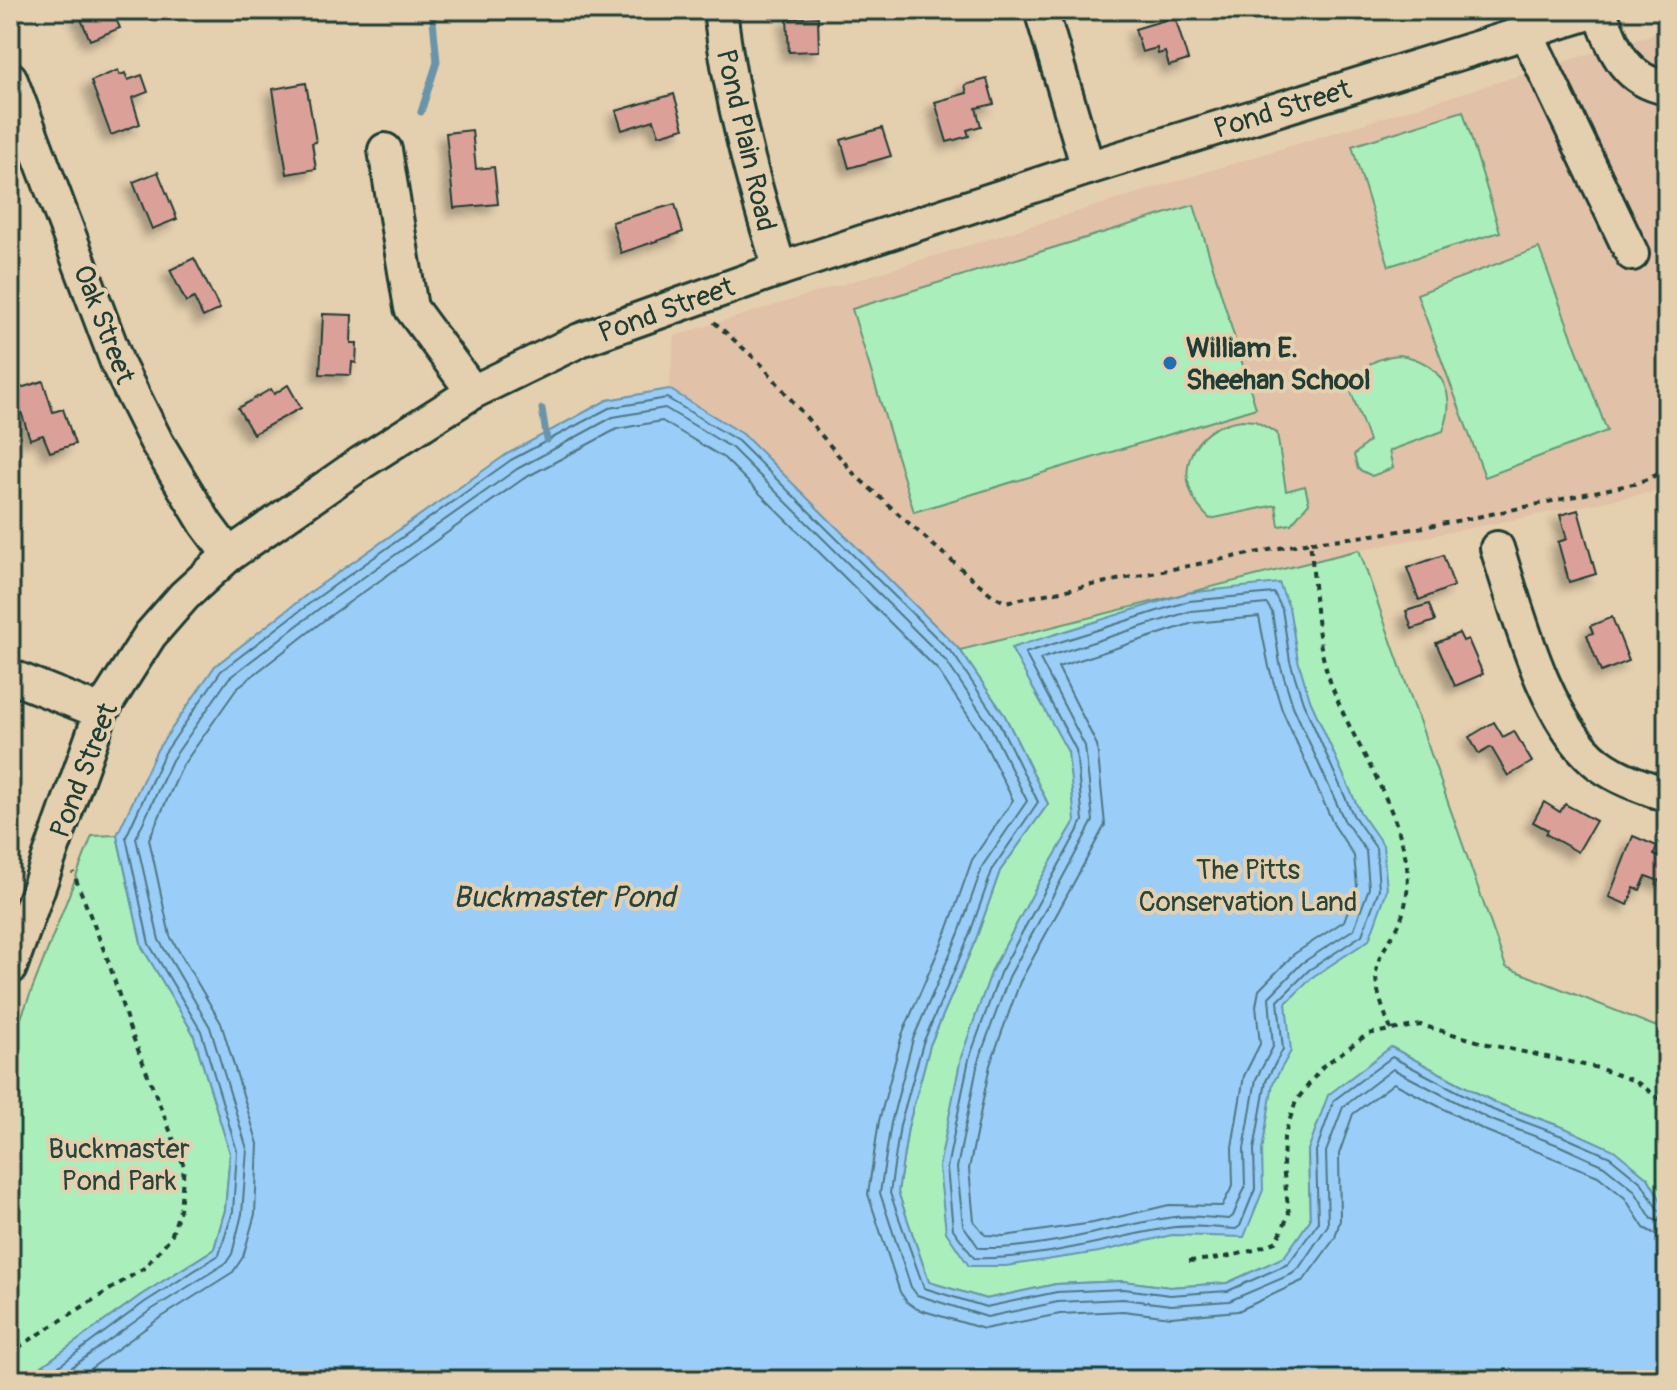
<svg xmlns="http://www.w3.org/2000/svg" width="1677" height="1390" viewBox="0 0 1677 1390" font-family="Pangolin,sans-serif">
  <defs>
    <filter id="shadow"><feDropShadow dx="-7" dy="7" stdDeviation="4" flood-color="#0004"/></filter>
  </defs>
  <rect width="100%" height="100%" fill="#e4cfae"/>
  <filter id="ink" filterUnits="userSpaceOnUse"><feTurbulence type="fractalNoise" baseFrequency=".0125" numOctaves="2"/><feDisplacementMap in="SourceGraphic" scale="16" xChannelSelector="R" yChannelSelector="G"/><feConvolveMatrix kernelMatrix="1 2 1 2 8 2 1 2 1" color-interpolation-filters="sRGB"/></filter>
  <g filter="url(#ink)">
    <polygon fill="#e1c1a7" points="1667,30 1667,489 1359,550 960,650 743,434 669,389 675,336"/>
    <g fill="#aaefbb" stroke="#649678" stroke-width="2">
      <polygon points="1463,111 1500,232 1389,266 1352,146"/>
      <polygon points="1194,205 1256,408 914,512 852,309"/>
      <polygon points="1539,248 1607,431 1485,477 1417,294"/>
      <path d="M 1400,355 C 1441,362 1458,393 1443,431 L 1389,451 L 1393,468 L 1372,476 L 1358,469 L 1354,455 L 1369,441 L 1349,386 C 1362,366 1376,357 1400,355 Z"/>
      <path d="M 1242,420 L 1255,421 L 1277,433 L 1286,491 L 1305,486 L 1309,503 L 1291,524 L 1279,526 L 1276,505 L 1210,519 C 1168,481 1188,426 1242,420 Z"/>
      <polygon points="1359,550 1506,967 1667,1031 1667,1211 1648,1178 1565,1128 1496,1103 1391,1047 1308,1150 1310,1220 1285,1257 1227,1283 1170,1287 1124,1281 1056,1284 986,1299 929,1282 898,1192 908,1127 930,1045 976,939 1000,871 1048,804 1005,716 960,650"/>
      <polygon points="117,835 142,947 193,1033 230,1153 225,1210 214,1249 141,1295 42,1366 29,1380 10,1380 10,1046 92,836"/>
    </g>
    <g fill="#9acef8" stroke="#6994aa" stroke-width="2">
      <polygon points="669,389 743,434 960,650 1005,716 1048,804 1000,871 976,939 930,1045 908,1127 898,1192 929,1282 986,1299 1056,1284 1124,1281 1170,1287 1227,1283 1284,1257 1310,1220 1308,1150 1328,1095 1391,1047 1496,1103 1565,1128 1614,1150 1648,1178 1667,1211 1667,1361 1651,1380 29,1380 42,1366 141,1295 214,1249 225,1210 230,1153 193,1033 142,947 117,835 157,750 215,666 309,593 507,454 607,400"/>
      <polygon points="1279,583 1289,607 1298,660 1310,700 1360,812 1383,845 1387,890 1369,940 1314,976 1286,1003 1291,1051 1273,1083 1262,1151 1263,1190 1244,1237 1172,1235 1099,1252 1006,1266 969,1266 946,1232 939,1167 961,1057 992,970 1039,882 1075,821 1068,752 1011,648 1187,593"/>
    </g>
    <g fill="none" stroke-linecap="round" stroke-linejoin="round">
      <g stroke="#507782" stroke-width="2">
        <path d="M 1274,593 L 1282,609 L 1290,661 L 1303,702 L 1353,815 L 1376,848 L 1379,889 L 1362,935 L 1309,970 L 1278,1001 L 1283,1049 L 1266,1081 L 1254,1150 L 1255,1189 L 1240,1226 L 1236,1229 C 1214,1228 1189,1224 1168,1228 C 1104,1239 1040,1260 974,1258 L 953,1229 L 947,1168 L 969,1059 L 1000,973 L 1083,821 L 1076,750 L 1025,653 L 1189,601 Z"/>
        <path d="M 1267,604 L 1272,612 L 1280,664 L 1293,706 L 1344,820 L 1366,851 L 1369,888 L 1354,929 L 1302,963 L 1269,997 L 1273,1047 L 1256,1079 L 1244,1149 L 1245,1187 L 1233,1216 L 1229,1219 C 1209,1218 1187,1214 1167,1218 C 1105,1228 1043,1250 979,1248 L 963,1225 L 957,1168 L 978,1062 L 1009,977 L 1093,821 L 1085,746 L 1040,659 L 1191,611 Z"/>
        <polygon points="1259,617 1269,667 1282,710 1334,825 1354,856 1357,886 1344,921 1294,954 1259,990 1256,1006 1260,1044 1244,1076 1232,1147 1233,1185 1222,1206 1169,1205 1093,1223 1004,1236 985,1235 974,1221 969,1169 990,1065 1020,982 1105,825 1097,745 1058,667 1193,623"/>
        <polyline points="40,1380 145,1302 219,1255 233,1211 237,1151 201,1031 149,944 126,837 164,754 221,671 314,600 511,460 609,408 667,398 738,441 954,655 998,721 1038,802 993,868 969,936 923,1043 900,1125 890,1193 924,1288 986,1307 1057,1292 1124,1289 1170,1295 1228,1291 1288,1264 1318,1223 1316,1151 1334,1100 1392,1057 1493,1110 1562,1136 1610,1157 1642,1183 1658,1210 1667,1213"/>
        <polyline points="54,1380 151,1310 226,1263 232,1254 242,1214 247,1149 210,1027 159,940 136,838 172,760 229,678 320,608 517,469 613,417 665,408 732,448 946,661 990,726 1027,801 983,865 959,933 913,1039 891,1123 880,1193 911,1287 917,1295 987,1317 1058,1302 1123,1299 1171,1305 1229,1301 1292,1274 1299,1268 1328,1225 1326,1152 1343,1107 1393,1069 1489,1119 1558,1145 1604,1166 1634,1190 1652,1219 1667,1223"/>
        <polyline points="75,1380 157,1320 233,1272 243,1257 255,1214 258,1144 221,1023 170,936 149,839 183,765 238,687 327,618 523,479 617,429 662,421 724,458 937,669 979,732 1013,800 972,860 948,928 902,1035 879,1121 868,1194 900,1292 907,1302 917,1309 984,1329 1060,1314 1123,1311 1171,1317 1238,1311 1304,1280 1335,1238 1340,1220 1339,1154 1353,1114 1394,1083 1484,1130 1598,1176 1625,1198 1644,1228 1655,1234 1667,1235"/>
      </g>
      <g stroke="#6994aa" stroke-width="7">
        <polyline points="421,112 437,62 432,10"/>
        <polyline points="542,409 547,440"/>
      </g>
    </g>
    <g fill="#dba198" stroke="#1f3d34" stroke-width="2" filter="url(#shadow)">
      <polygon points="77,10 112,10 120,28 90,40"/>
      <polygon points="818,17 819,51 789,52 787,19"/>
      <polygon points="1175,17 1188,60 1169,66 1165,52 1158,54 1157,48 1142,52 1135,29"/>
      <polygon points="118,70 120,75 125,73 128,80 142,75 148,92 132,98 140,124 111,135 91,81"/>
      <polygon points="987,79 994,104 976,108 981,126 967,130 969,136 947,142 935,102 967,93 965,85"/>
      <polygon points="306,83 316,142 312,143 316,169 287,174 273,89"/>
      <polygon points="674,94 684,128 659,135 654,120 622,130 616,111"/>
      <polygon points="882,128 891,156 849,168 841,140"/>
      <polygon points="472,130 476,169 494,167 498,204 454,208 446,133"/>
      <polygon points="158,172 177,219 152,229 133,182"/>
      <polygon points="675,204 683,232 621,253 612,222"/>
      <polygon points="194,258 220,309 203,317 194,298 186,302 170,270"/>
      <polygon points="323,314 352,315 351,343 357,343 356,363 352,362 351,375 320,374"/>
      <polygon points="43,381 53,412 63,409 75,444 50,452 43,435 30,439 14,390"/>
      <polygon points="288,385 301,408 253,434 238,408 271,389 274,394"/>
      <polygon points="1578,510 1596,574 1569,582 1558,542 1567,539 1560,515"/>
      <polygon points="1443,555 1454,586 1419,600 1407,568"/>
      <polygon points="1429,604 1435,621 1412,629 1406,611"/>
      <polygon points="1612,617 1629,661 1601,672 1587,635 1593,633 1590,626"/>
      <polygon points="1459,633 1463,641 1468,639 1483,674 1455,686 1436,643"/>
      <polygon points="1494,722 1503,737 1514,731 1532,762 1508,776 1491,747 1479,754 1469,737"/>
      <polygon points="1544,802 1560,812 1565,804 1596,821 1578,852 1546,834 1548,830 1533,822"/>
      <polygon points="1633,836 1657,846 1654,855 1667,861 1667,884 1646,876 1640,890 1634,888 1628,905 1609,897"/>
    </g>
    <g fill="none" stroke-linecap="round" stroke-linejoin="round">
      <defs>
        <g id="minor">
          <path d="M 720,10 C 730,98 753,184 780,269"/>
          <polyline points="1041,10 1088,168"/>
          <path d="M 1599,10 C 1614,48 1623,80 1667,88"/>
          <polyline points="1526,32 1632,254"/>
          <polyline points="10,78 118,365 156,441 206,524 229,555"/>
          <polyline points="385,150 411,308 473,392"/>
          <path d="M 1497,548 C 1518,613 1545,722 1599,764 C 1619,779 1644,787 1667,795"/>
          <polyline points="10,676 101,712"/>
          <polyline points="10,968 101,712 150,635 184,596 229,555 361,463 473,392 580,340 780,269 1088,168 1599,10"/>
        </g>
      </defs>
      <use href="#minor" stroke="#1f3d34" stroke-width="38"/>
      <g stroke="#1f3d34" stroke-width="4" stroke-dasharray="6 6" stroke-linecap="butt">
        <polyline points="714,322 762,365 855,475 939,550 992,595 1005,602 1310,542"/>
        <path d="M 1391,1030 C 1385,1014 1377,995 1376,977 C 1375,955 1392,941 1400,922 C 1408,902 1410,876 1405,855 C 1391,789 1348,737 1328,675 C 1314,632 1316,587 1310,542 C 1421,533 1529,505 1638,483 L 1661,473 L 1667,460"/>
        <path d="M 1189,1261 C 1221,1259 1248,1254 1277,1241 L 1289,1214 L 1283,1167 L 1284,1137 L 1296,1101 L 1323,1066 L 1368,1034 L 1421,1025 L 1491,1045 L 1598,1068 L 1635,1081 L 1659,1098 L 1667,1107"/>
        <polyline points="10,1357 22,1345 144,1268 171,1237 180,1209 184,1166 129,1027 109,963 73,872"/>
      </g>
      <use href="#minor" stroke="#e4cfae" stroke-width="32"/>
    </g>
  </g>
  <circle fill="#1f6fb2" stroke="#e4cfae" stroke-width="3" cx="1170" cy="363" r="8"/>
  <g text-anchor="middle" stroke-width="8" stroke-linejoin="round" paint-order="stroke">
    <g font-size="28" fill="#1f3d34" stroke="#e4cfae">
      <text transform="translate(1282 108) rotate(-17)" y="10">Pond Street</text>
      <text transform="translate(747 140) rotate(77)" y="10">Pond Plain Road</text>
      <text transform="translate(666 309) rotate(-20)" y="10">Pond Street</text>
      <text transform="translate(105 324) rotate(69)" y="10">Oak Street</text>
      <text transform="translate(83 770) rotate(-69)" y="10">Pond Street</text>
    </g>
    <g font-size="28" font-weight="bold" fill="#1f3d34" stroke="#e4cfae" text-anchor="start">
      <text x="1186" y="357">William E.<tspan x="1186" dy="32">Sheehan School</tspan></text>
    </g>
    <g font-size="28" fill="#26463b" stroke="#e4cfae">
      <text x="1248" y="879">The Pitts<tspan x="1248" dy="32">Conservation Land</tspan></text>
      <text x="119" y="1158">Buckmaster<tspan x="119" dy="32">Pond Park</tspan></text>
    </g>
    <g font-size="30" font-style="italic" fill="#25443e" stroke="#e4cfae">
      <text x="564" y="907">Buckmaster Pond</text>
    </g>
  </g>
  <rect width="1677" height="1390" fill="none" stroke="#e4cfae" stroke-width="40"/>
  <rect x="20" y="20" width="1637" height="1350" fill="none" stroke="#1f3d34" stroke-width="3" filter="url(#ink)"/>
</svg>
